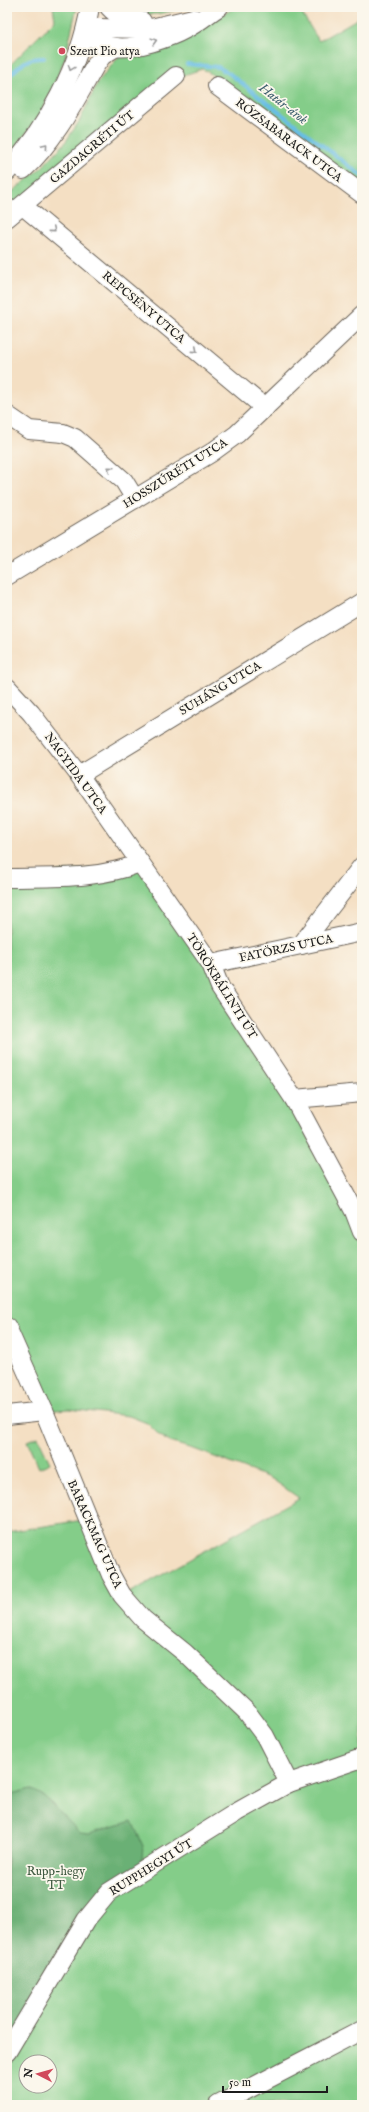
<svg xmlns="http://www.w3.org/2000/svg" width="369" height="2112" viewBox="0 0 369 2112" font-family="'IM FELL English',serif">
  <rect width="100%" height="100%" fill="#fbf7ec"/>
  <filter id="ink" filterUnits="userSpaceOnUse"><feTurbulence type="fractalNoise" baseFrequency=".025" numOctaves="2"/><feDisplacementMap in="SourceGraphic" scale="8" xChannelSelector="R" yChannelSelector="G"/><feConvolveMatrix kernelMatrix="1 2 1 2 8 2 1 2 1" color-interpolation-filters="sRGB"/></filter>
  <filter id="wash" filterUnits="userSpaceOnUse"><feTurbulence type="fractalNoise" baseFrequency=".012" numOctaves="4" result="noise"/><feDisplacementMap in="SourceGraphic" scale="16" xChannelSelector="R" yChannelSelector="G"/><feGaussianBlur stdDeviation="0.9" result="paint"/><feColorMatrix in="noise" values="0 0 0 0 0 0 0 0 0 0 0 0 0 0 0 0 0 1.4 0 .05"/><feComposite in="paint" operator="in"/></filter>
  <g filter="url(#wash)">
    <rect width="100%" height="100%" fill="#f4dfc3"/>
    <g fill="#84cd89" stroke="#507452" fill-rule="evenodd">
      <polygon points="53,7 77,7 65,58 50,95 39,116 7,159 7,68 55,20"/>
      <path d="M 123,7 L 187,7 C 168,13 141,20 123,7 Z"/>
      <polygon points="236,7 298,7 319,41 362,16 362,186 207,71 202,69 184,75 7,211 7,196 41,168 64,144 80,120 98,82 120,55 211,21"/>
      <path d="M 140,863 L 211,964 L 362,1232 L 362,2105 L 7,2105 L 7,1532 L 89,1519 L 126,1595 L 299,1498 L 272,1479 L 194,1449 L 172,1443 L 161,1437 L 147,1423 L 129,1416 L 69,1409 L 44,1411 L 7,1327 L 7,878 ZM 26,2062 L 50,2062 L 50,2086 L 26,2086 Z"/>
      <polygon points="38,1437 50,1463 39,1468 27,1441"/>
    </g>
    <polygon fill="#6bb075" stroke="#446648" points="31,1789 44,1796 80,1833 89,1834 132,1821 143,1846 141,1872 109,1892 7,2053 7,1795"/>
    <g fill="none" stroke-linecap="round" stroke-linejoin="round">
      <g stroke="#68bde5" stroke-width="4">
        <polyline points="187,64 218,67 230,74 362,176"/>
        <path d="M 7,78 C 20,66 25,57 44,58"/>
      </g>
    </g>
  </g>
  <g filter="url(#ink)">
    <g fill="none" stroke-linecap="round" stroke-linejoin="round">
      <defs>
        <g id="minor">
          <path d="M 109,7 C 118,17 128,21 142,21"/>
          <path d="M 86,32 C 94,39 104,46 115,47 C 134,50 170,38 186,29 C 198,23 208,14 219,7"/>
          <polyline points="86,32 97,28 147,29 193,18"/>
          <polyline points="217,86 362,194"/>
          <path d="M 23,170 C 55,140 74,103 95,66 L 102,56 L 116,47"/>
          <path d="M 7,172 C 47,128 80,66 90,7"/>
          <polyline points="23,206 265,408"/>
          <polyline points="7,218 176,76"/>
          <polyline points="7,415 29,430 63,433 75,438 124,481 135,499"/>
          <polyline points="7,576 211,453 237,434 362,315"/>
          <polyline points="7,687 31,713 79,775 211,964 220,987 294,1099 354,1211 362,1232"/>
          <polyline points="79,775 362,602"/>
          <path d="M 7,878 C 52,877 97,880 140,863"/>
          <polyline points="301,945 362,866"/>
          <polyline points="211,964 362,932"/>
          <polyline points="294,1099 362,1093"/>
          <polyline points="7,1327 44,1411 111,1575 122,1595 143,1619 185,1653 247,1712 265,1736 289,1783"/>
          <polyline points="7,1415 44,1411"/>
          <polyline points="7,2052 86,1920 109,1892 237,1812 289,1783 362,1758"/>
          <polyline points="218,2105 362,2030"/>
        </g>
      </defs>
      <use href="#minor" stroke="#686056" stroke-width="20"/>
      <use href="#minor" stroke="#fff" stroke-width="18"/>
    </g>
    <defs><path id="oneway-chevron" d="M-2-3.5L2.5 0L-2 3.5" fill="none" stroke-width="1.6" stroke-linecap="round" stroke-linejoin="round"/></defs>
    <g stroke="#999">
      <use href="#oneway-chevron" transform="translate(154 41) rotate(-15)"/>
      <use href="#oneway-chevron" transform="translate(71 68) rotate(111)"/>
      <use href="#oneway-chevron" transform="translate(45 146) rotate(-50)"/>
      <use href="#oneway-chevron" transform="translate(53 230) rotate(40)"/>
      <use href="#oneway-chevron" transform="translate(195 350) rotate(40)"/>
      <use href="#oneway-chevron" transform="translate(110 469) rotate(-139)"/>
    </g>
  </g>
  <circle fill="#d1495b" stroke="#fbf7ec" stroke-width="1.5" cx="62" cy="51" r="4"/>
  <g text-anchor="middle" stroke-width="3.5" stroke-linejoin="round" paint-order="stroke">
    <g font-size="12" fill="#1c1c1c" stroke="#fbf7ec" text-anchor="start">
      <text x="70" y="55">Szent Pio atya</text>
    </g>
    <g font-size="12" fill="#1c1c1c" stroke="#fbf7ec">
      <text transform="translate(289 140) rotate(37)" y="4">RÓZSABARACK UTCA</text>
      <text transform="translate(92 147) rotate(-40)" y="4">GAZDAGRÉTI ÚT</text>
      <text transform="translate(144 307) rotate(40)" y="4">REPCSÉNY UTCA</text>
      <text transform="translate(175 473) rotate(-32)" y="4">HOSSZÚRÉTI UTCA</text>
      <text transform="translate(220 688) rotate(-31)" y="4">SUHÁNG UTCA</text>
      <text transform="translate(76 773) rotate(54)" y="4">NAGYIDA UTCA</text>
      <text transform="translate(286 948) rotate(-12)" y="4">FATÖRZS UTCA</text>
      <text transform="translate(222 986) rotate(58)" y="4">TÖRÖKBÁLINTI ÚT</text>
      <text transform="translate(95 1534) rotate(66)" y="4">BARACKMAG UTCA</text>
      <text transform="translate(151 1867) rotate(-32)" y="4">RUPPHEGYI ÚT</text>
    </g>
    <g font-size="12" fill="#405a42" stroke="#fbf7ec">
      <text x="56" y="1875">Rupp-hegy<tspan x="56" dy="14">TT</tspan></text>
    </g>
    <g font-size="13" font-style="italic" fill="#3a5c6c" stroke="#fbf7ec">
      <text transform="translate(284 103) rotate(38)" y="5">Határ-árok</text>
    </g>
  </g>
  <rect width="369" height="2112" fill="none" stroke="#fbf7ec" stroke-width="24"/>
  <g transform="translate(38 2074) rotate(276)"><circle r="19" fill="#fbf7ec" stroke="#a29f99"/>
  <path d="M0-3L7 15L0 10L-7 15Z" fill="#d1495b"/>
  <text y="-6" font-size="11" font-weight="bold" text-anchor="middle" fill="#1c1c1c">N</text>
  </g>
  <path d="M223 2086v6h104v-6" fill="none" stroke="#1c1c1c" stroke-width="2"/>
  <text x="229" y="2086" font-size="12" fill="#1c1c1c" stroke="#fbf7ec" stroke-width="3" paint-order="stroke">50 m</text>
</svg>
